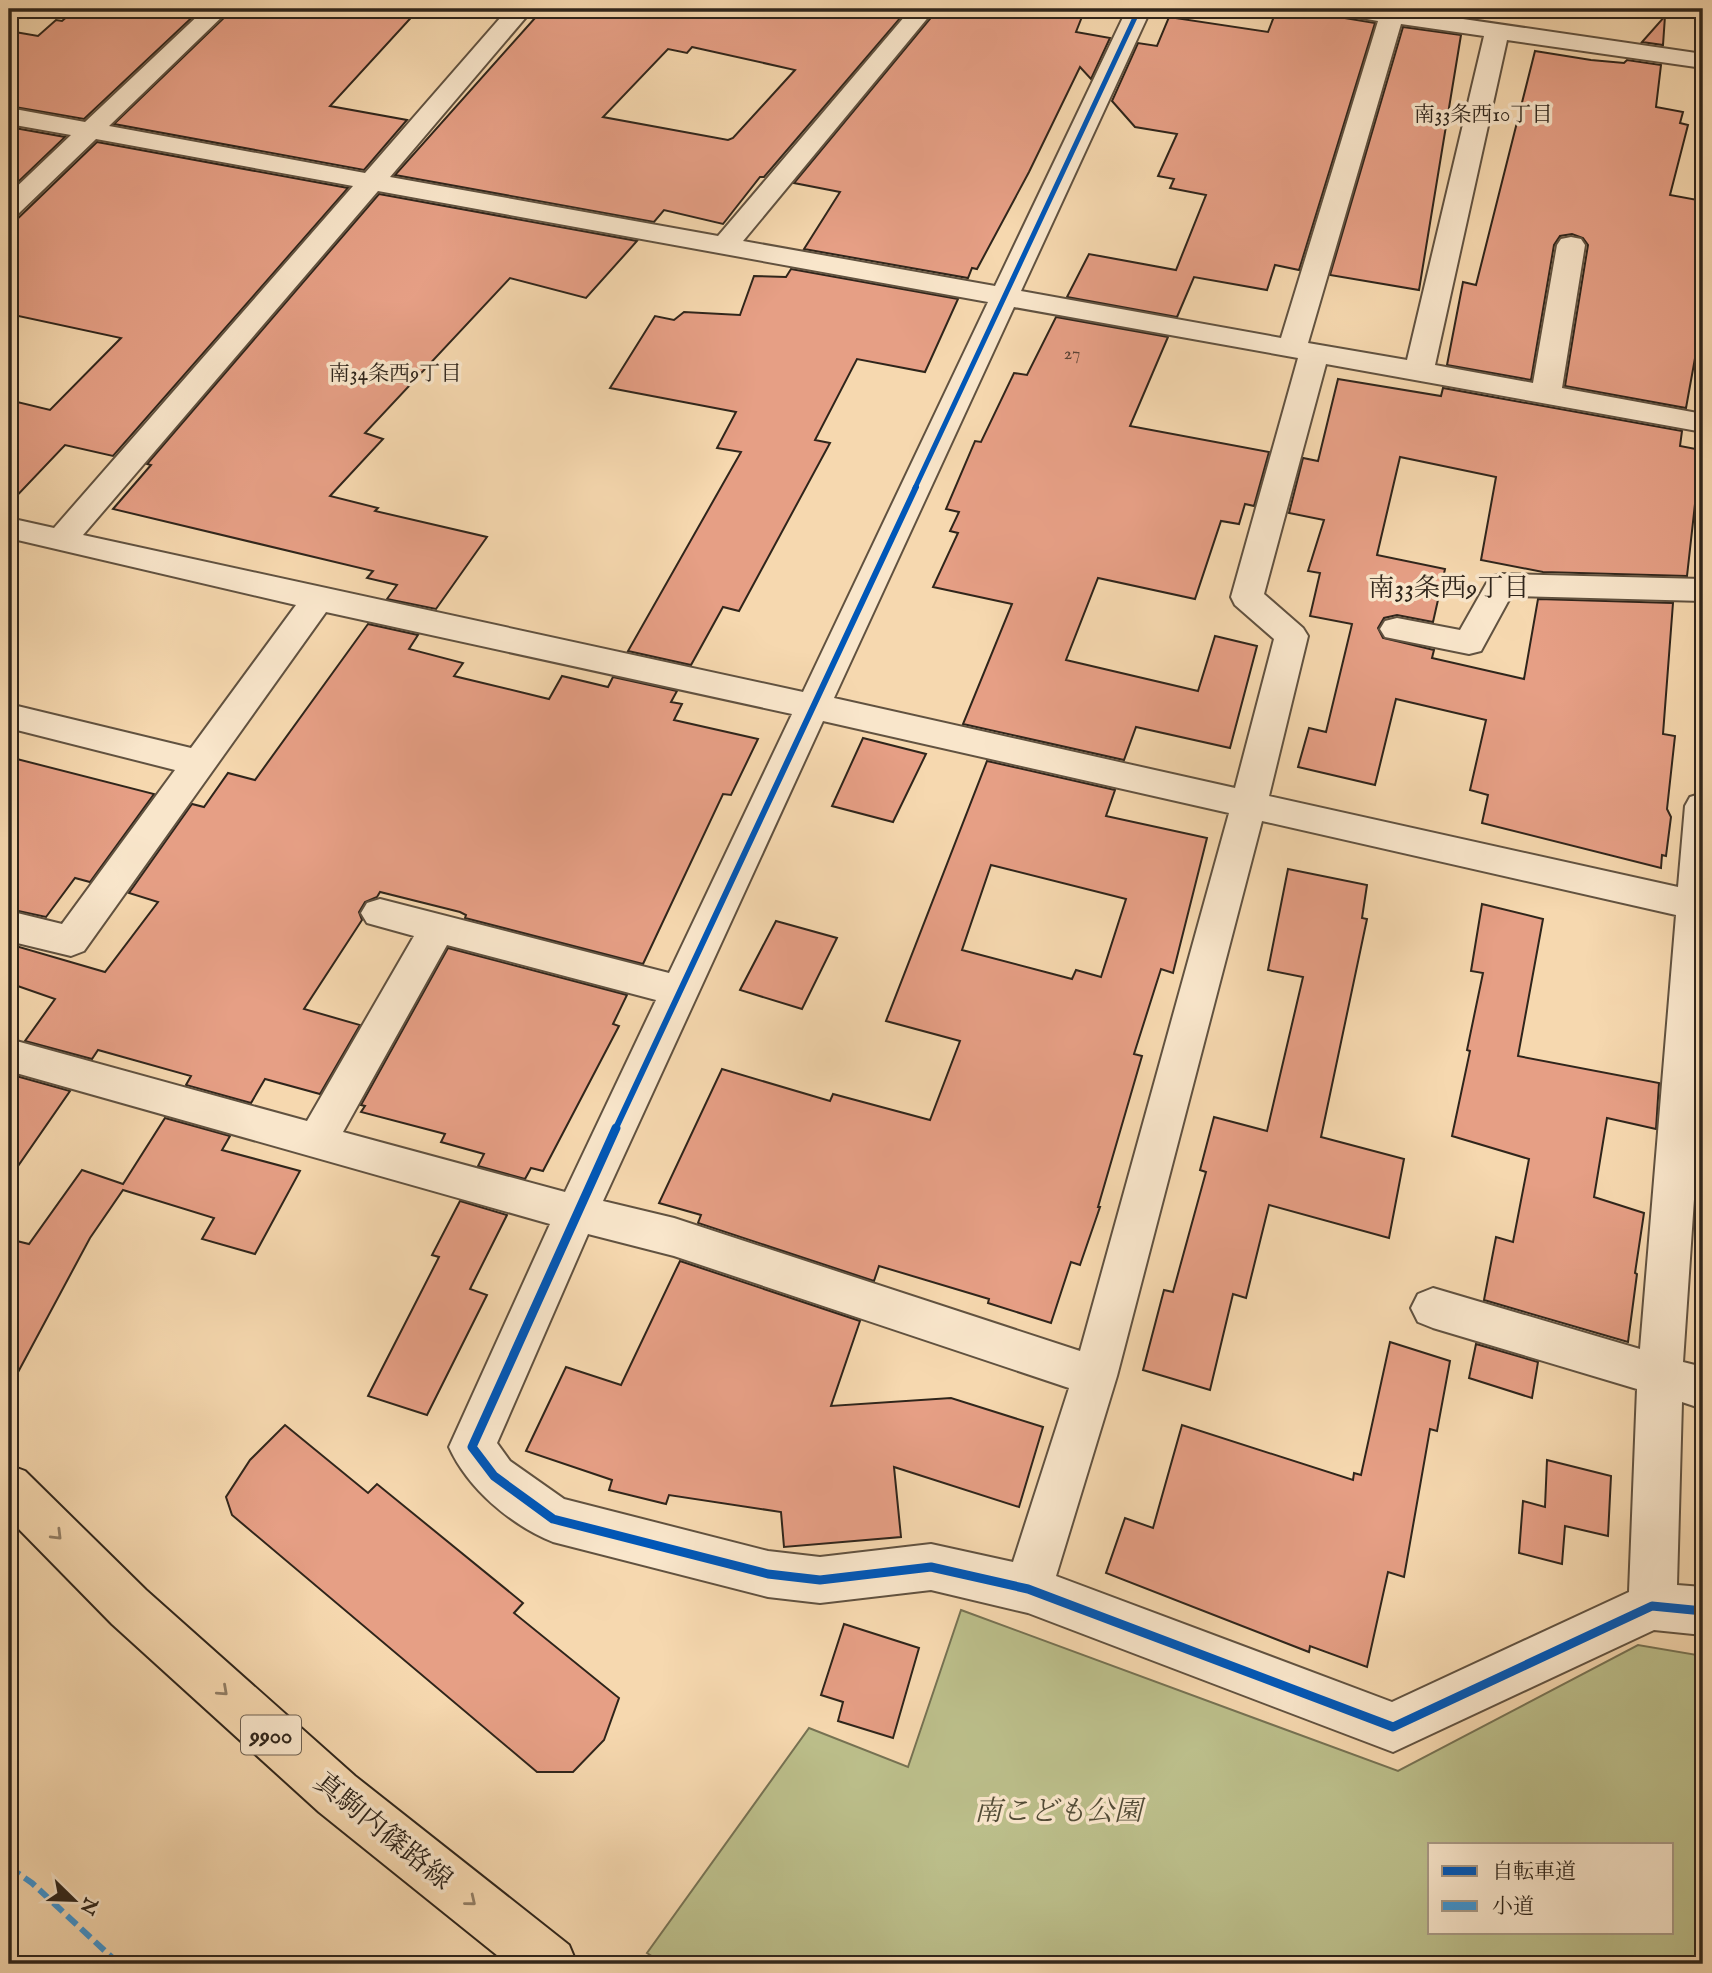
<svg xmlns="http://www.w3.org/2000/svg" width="1712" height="1973" viewBox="0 0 1712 1973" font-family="'IM FELL English','Noto Serif JP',serif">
  <rect width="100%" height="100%" fill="#f6d8af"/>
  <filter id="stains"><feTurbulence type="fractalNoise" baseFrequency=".00286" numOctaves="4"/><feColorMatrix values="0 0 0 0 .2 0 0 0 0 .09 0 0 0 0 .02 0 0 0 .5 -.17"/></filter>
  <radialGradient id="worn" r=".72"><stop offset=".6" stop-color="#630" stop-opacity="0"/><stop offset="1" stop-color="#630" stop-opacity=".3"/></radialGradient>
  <path fill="#bcbf8b" stroke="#767253" stroke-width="2" fill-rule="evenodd" d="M 961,1610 L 1398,1771 L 1638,1645 L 1703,1656 L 1703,1964 L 664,1964 L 647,1953 L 809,1728 L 908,1767 ZM 1430,1845 L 1672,1845 L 1672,1933 L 1430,1933 Z"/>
  <g fill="#e69f85" stroke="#2f251b" stroke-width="2" fill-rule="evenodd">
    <polygon points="76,9 120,16 129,9 201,9 84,119 9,106 9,31 38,36 56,20 62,21"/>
    <polygon points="233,9 419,9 330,106 407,120 364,170 114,124"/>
    <path d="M 543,9 L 908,9 L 764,177 L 760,177 L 723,224 L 664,210 L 654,222 L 395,175 ZM 692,47 L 795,70 L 733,138 L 728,140 L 603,117 L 668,49 L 687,53 Z"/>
    <polygon points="938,9 1085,9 1076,32 1110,38 1091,79 1080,67 1029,172 977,269 972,268 968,278 804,249 840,192 794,183"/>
    <polygon points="1293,9 1332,9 1339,17 1375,23 1299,270 1275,265 1267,290 1194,277 1177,317 1067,297 1089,254 1176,270 1206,195 1170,188 1174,179 1158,176 1177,134 1135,127 1112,101 1138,43 1157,46 1169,17 1268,32 1275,14 1292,16"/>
    <polygon points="1665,16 1663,45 1642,42"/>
    <polygon points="1403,27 1461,35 1419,290 1330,275"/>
    <polygon points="1535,51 1591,60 1624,63 1627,60 1661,65 1656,107 1683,112 1680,123 1688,125 1670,195 1703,201 1699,260 1703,261 1703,314 1686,408 1565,386 1588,245 1583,238 1572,234 1560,236 1554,245 1531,380 1447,365 1463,282 1476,285"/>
    <polygon points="9,127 65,137 17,183 9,181"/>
    <polygon points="97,142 348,188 113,456 65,445 9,504 9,400 50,410 121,338 9,314 9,227"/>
    <polygon points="379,194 637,241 586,298 510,278 365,433 383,439 330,496 378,508 375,511 487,537 436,609 387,599 397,585 367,578 373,571 113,509 151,465 147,464"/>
    <polygon points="791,269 958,299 925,372 857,359 815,440 830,443 739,611 723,607 691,665 628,651 741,452 717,448 736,412 610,388 655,316 674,320 684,312 740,315 754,276 786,277"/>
    <polygon points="1056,317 1168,337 1130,426 1269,452 1254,506 1245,504 1239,524 1221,521 1195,599 1098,578 1066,660 1198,691 1215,636 1257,646 1230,748 1136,727 1124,760 963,724 1012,604 933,587 958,533 950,531 959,512 946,509 975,441 981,442 1014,373 1027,375"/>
    <polygon points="1338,379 1441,396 1443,388 1682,431 1680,446 1701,450 1687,576 1543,572 1481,560 1496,477 1400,457 1377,555 1445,569 1433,622 1397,615 1384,618 1378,628 1383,638 1434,650 1432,658 1524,679 1538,599 1673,603 1663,734 1675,736 1667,809 1671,817 1666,856 1662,855 1661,868 1482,823 1488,795 1470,790 1486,720 1396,699 1375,785 1298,767 1309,728 1326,732 1352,624 1310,616 1320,573 1308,571 1324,520 1289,513 1303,458 1318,461"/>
    <polygon points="368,624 418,635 409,649 463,663 454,676 549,699 562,676 608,687 613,677 677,691 671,702 682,704 674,720 758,739 731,795 723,794 643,964 465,918 466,915 460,912 380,892 377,897 365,902 359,912 362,920 304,1009 360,1025 320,1094 265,1079 251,1103 186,1085 191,1076 98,1050 92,1059 25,1041 55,999 9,983 9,944 105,972 158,902 129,893 192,804 204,807 228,773 255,780"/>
    <polygon points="863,738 926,754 893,822 832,806"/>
    <polygon points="9,757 154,794 90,882 75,878 46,917 9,909"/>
    <path d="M 987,761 L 1115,790 L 1106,816 L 1207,838 L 1173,973 L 1161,969 L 1134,1054 L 1142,1056 L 1098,1207 L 1100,1207 L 1080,1265 L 1071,1262 L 1051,1323 L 988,1303 L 989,1299 L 879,1266 L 874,1281 L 698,1223 L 701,1215 L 659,1203 L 722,1069 L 830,1101 L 833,1094 L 930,1120 L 960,1041 L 886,1021 ZM 991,865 L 1126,899 L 1101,977 L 1076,970 L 1072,979 L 962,950 Z"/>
    <polygon points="1288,869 1367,885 1362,918 1367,919 1321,1137 1404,1159 1389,1238 1269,1205 1246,1298 1233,1294 1210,1390 1143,1370 1164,1290 1173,1292 1206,1172 1200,1170 1214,1117 1267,1131 1303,977 1268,970"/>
    <polygon points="1482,904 1543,919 1518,1056 1659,1083 1656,1129 1607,1118 1594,1197 1644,1213 1635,1273 1637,1274 1628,1342 1484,1300 1496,1237 1513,1242 1529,1159 1452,1136 1470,1051 1467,1050 1483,973 1471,971"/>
    <polygon points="776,921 837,938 802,1009 740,990"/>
    <polygon points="448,948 627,995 613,1024 619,1026 543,1171 531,1168 525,1179 478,1166 484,1154 441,1142 445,1134 361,1112 365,1106 361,1105"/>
    <polygon points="9,1074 70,1091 9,1179"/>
    <polygon points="165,1118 230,1136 222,1150 300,1171 255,1254 202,1239 214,1218 123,1190 90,1238 9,1389 9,1239 29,1244 82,1170 123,1184"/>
    <polygon points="460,1201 507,1215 470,1289 487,1295 427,1415 368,1396 439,1257 432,1255"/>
    <polygon points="680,1261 860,1321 831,1406 951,1398 1043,1427 1019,1507 894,1467 901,1537 784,1547 781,1512 669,1495 666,1504 609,1490 612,1480 526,1451 566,1367 621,1385"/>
    <polygon points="1390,1342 1450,1361 1437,1431 1430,1429 1404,1577 1388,1572 1367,1667 1310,1646 1309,1652 1106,1573 1125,1518 1153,1528 1182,1425 1353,1480 1354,1473 1361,1475"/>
    <polygon points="1476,1344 1538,1362 1532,1398 1469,1378"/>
    <polygon points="285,1425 368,1493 377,1484 523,1603 514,1613 619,1698 604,1740 573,1772 537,1772 232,1515 226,1497 250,1460"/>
    <polygon points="1547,1460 1611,1476 1608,1536 1565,1526 1562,1564 1519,1553 1523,1501 1545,1507"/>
    <polygon points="844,1624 919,1648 893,1738 838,1721 843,1702 821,1695"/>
  </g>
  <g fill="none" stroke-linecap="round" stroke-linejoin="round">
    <defs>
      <g id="street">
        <path d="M 205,9 L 230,9 L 109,126 L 365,173 L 508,9 L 533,9 L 390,177 L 718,236 L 911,9 L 935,9 L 743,241 L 995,286 L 1127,9 L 1151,9 L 1021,291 L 1281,338 L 1378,21 L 1339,14 L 1335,9 L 1395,9 L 1703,54 L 1703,68 L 1507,40 L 1435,365 L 1533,383 L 1557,245 L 1561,239 L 1571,237 L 1581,239 L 1585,245 L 1562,388 L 1703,414 L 1703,432 L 1326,364 L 1264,594 L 1303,628 L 1308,636 L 1269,796 L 1678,887 L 1685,806 L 1690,797 L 1703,793 L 1703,1066 L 1683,1362 L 1703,1367 L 1703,1409 L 1682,1402 L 1677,1585 L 1703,1587 L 1703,1635 L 1654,1630 L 1393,1752 L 1028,1613 L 931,1590 L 820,1603 L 768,1597 L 553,1542 C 511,1525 468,1489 449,1447 L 550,1224 L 9,1071 L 9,1039 L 307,1121 L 414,936 L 367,923 L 361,913 L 367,903 L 380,899 L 669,973 L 792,714 L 326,612 L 84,951 L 71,956 L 9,941 L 9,911 L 62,924 L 175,770 L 9,728 L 9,704 L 191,748 L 296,605 L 9,538 L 9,518 L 54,528 L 353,186 L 96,139 L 18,214 L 9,216 L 9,194 L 71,135 L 9,124 L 9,108 L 85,122 ZM 1401,24 L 1484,36 L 1407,360 L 1308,343 ZM 378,191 L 988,302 L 803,692 L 83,535 ZM 1014,307 L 1298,358 L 1231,597 L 1235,605 L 1274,639 L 1235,788 L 834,698 ZM 823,721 L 1229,813 L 1080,1351 L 674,1218 L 603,1201 ZM 1262,821 L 1676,915 L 1640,1349 L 1433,1288 L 1418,1294 L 1411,1308 L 1418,1322 L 1433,1328 L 1637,1389 L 1629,1592 L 1392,1702 L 1056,1576 L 1117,1376 ZM 447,945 L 656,1000 L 565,1192 L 343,1132 ZM 588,1234 L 674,1256 L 1069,1388 L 1013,1562 L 931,1544 L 820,1557 L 768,1551 L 564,1499 L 510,1461 L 497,1443 Z"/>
        <polygon points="1501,574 1703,579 1703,601 1511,596 1481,651 1469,654 1385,637 1380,629 1385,621 1397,618 1460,630 1490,577"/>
      </g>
      <polygon id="primary" points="9,1465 25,1471 146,1590 355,1776 569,1945 577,1964 508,1964 319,1812 112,1624 9,1519"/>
    </defs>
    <use href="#street" stroke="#615240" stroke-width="4"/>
    <use href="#primary" stroke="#2f251b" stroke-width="4"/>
    <use href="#street" fill="#f9e6cb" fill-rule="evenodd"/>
    <use href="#primary" fill="#f6d8af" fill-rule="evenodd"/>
    <polyline stroke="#3d95d4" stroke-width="6" stroke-dasharray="13 6" stroke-linecap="butt" points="9,1867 32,1883 119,1964"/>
    <defs>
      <polyline id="cycleway-far2" points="915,488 1139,9"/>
      <polyline id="cycleway-far1" points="615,1130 916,487"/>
      <polyline id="cycleway" points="616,1128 472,1447 494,1476 553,1519 768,1574 820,1580 931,1567 1028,1589 1393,1727 1652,1606 1703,1611"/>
    </defs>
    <use href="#cycleway-far2" stroke="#f9e6cb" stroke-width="9"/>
    <use href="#cycleway-far1" stroke="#f9e6cb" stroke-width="10"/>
    <use href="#cycleway" stroke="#f9e6cb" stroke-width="13"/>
    <use href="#cycleway-far2" stroke="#0057b8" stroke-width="5"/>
    <use href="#cycleway-far1" stroke="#0057b8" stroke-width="6"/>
    <use href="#cycleway" stroke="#0057b8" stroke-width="9"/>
  </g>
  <defs><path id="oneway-chevron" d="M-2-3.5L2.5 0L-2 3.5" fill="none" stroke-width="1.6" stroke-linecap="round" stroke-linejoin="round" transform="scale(1.75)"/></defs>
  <g stroke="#927e65">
    <use href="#oneway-chevron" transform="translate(57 1535) rotate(45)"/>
    <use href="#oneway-chevron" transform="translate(223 1691) rotate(42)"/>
    <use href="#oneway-chevron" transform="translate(471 1901) rotate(39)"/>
  </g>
  <g text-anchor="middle" stroke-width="7" stroke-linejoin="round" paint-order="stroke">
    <g font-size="18" fill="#5d4436">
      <text x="1072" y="359">27</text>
    </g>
    <g font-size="21" fill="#2f251b" stroke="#f9e6cb">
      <text x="1483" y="121">南33条西10丁目</text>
      <text x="395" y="380">南34条西9丁目</text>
    </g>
    <rect fill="#f9e6cb" stroke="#6c5f50" stroke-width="2" x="241" y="1715.5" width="60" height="39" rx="5"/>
    <g font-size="23" font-weight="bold" fill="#2f251b">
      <text x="271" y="1743">9900</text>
    </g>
    <g font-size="26" fill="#2f251b" stroke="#f9e6cb">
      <text x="1449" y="596">南33条西9丁目</text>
    </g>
    <g font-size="28" font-style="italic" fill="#524c37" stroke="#f9e6cb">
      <text x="1058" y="1820">南こども公園</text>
    </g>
    <g font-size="28" fill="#2f251b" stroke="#f9e6cb">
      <text transform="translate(384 1830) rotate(39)" y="10">真駒内篠路線</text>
    </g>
  </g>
  <rect width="1712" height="1973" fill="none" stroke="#f6d8af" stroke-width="35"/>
  <rect x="10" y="10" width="1691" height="1952" fill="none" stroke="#2f251b" stroke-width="3.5"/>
  <rect x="18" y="18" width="1677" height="1938" fill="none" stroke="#2f251b" stroke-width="2"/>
  <rect x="1428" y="1843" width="245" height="91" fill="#f9e6cb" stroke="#a89985" stroke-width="2"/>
  <rect x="1442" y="1866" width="35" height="10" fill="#0057b8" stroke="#a89985" stroke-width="2"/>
  <text x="1492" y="1878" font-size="21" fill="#2f251b">自転車道</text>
  <rect x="1442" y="1901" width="35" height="10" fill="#3d95d4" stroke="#a89985" stroke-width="2"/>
  <text x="1492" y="1913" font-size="21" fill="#2f251b">小道</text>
  <g transform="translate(74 1900) rotate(113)" stroke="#f9e6cb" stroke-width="5" paint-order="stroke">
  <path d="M0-5L12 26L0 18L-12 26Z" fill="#2f251b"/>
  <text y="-10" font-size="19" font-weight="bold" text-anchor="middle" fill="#2f251b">N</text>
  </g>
  <rect width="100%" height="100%" filter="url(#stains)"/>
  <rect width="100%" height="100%" fill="url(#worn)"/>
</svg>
